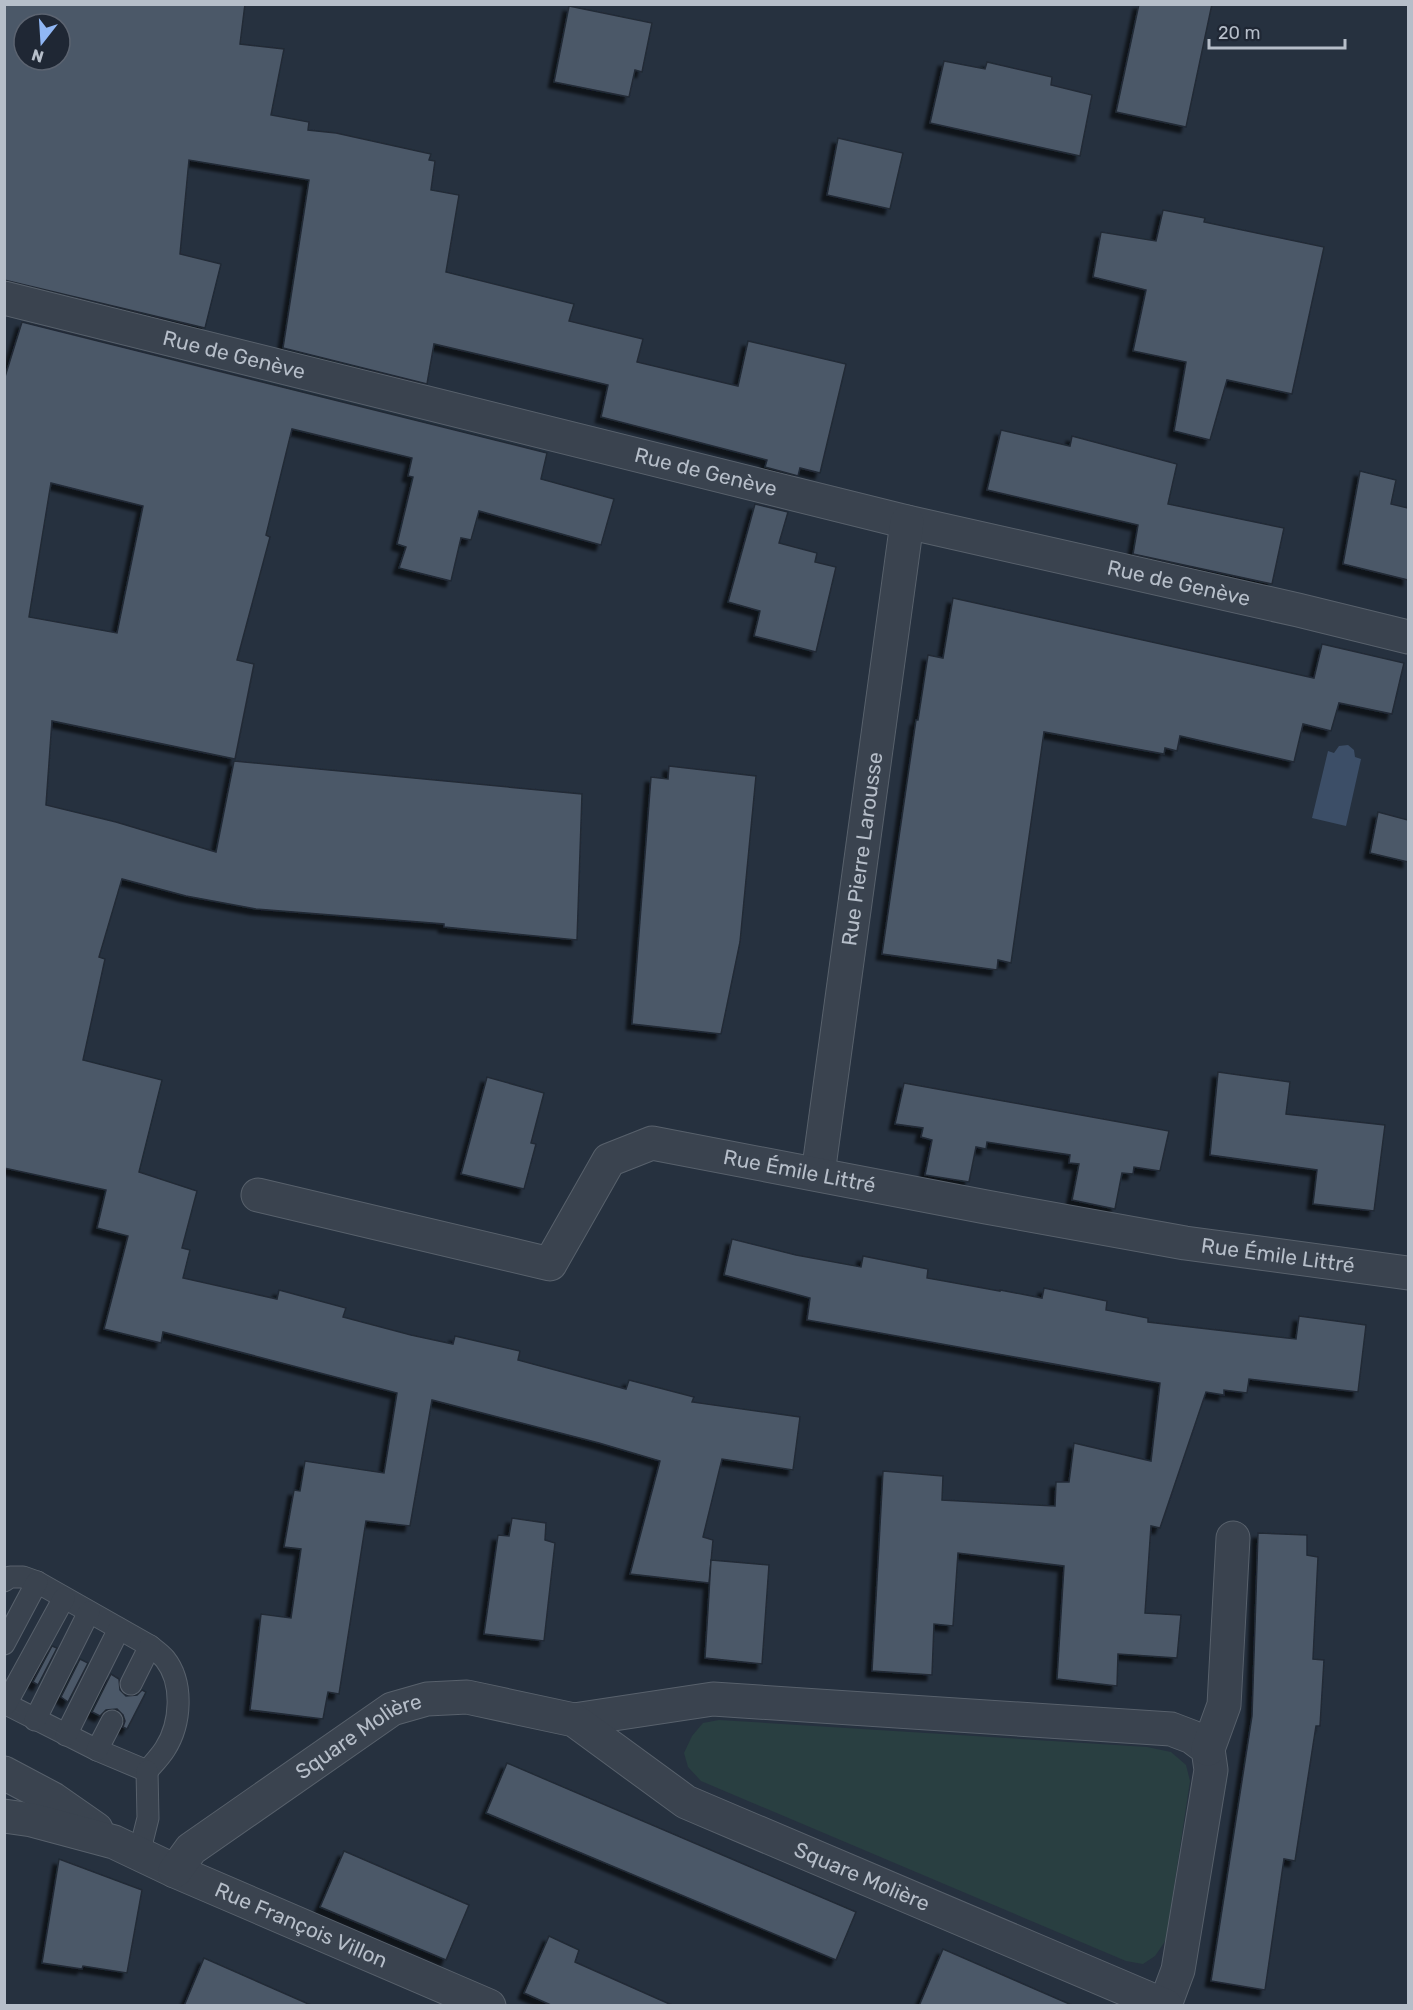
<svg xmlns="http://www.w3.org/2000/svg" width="1413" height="2010" viewBox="0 0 1413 2010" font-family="Rubik,sans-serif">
  <defs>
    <filter id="shadow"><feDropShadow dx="-5.5" dy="5.5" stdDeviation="1.5" flood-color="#0009"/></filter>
  </defs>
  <rect width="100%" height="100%" fill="#26313f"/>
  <polygon fill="#293f41" points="719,1720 1147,1747 1171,1752 1186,1765 1190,1781 1166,1940 1155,1956 1143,1964 1126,1961 701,1781 688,1767 684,1753 692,1736 703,1723"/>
  <polygon fill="#3c4e67" points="1348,745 1354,750 1355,757 1361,759 1346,826 1312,818 1328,751 1334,753 1339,746"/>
  <g fill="#4c5868" stroke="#212a36" stroke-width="1.5" fill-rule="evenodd" filter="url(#shadow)">
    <path d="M 4,4 L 245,4 L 240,44 L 284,49 L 271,115 L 309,122 L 308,130 L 336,133 L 431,154 L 429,160 L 435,161 L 431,190 L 459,195 L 446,272 L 574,304 L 569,321 L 643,339 L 637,362 L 738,386 L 748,341 L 846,364 L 820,473 L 800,468 L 798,476 L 765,467 L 767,460 L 601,417 L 608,385 L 494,358 L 434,344 L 427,384 L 283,348 L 309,180 L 189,160 L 180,254 L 221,264 L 205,328 L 4,280 ZM 24,24 L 60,24 L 60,60 L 24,60 Z"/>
    <polygon points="1139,4 1212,4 1186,127 1116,112"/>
    <polygon points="569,6 652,23 642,72 635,70 629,97 554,82"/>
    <polygon points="944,61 985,69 987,62 1052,77 1051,85 1092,95 1080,156 930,123"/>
    <polygon points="838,138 903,153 890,209 827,195"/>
    <polygon points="1163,210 1205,218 1204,222 1324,247 1292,394 1227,380 1210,440 1174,431 1186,362 1133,351 1146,290 1093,277 1101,232 1156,241"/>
    <path d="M 22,322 L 547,453 L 541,479 L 614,499 L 601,545 L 479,511 L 471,540 L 461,538 L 451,581 L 399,568 L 406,547 L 397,544 L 413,477 L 408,476 L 412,458 L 292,429 L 266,535 L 270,537 L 237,660 L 254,664 L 235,759 L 52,721 L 46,805 L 116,822 L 216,852 L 234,761 L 582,794 L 577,940 L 444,927 L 444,924 L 256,909 L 186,896 L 122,879 L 99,957 L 105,959 L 83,1060 L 162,1080 L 139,1172 L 197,1191 L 182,1248 L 190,1250 L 183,1278 L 277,1299 L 279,1290 L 346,1308 L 343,1317 L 411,1335 L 453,1344 L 455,1336 L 520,1351 L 518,1360 L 626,1389 L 629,1380 L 694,1397 L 692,1402 L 800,1417 L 793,1470 L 722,1459 L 703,1537 L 713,1540 L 709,1583 L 630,1574 L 660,1461 L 599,1443 L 432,1400 L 410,1526 L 366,1521 L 339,1694 L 328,1692 L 323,1719 L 250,1710 L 261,1614 L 291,1618 L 301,1549 L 284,1547 L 294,1490 L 300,1491 L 305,1461 L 384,1473 L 397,1393 L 163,1332 L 161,1343 L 104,1329 L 128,1236 L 97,1228 L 106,1190 L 4,1168 L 4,380 ZM 51,483 L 143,506 L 117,633 L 29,617 Z"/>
    <polygon points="1001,430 1070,446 1072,436 1177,464 1168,504 1284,528 1272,584 1133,554 1138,525 987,490"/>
    <polygon points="1360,471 1396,480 1391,504 1408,508 1408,580 1343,564"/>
    <polygon points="755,504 788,512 779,543 817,553 815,562 836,567 816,652 754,636 760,611 728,602"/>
    <polygon points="953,598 1314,678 1322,644 1404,663 1392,714 1339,703 1331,731 1303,724 1294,762 1180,736 1177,751 1165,748 1164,754 1044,732 1011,963 998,960 997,970 882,954 916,720 918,720 928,655 943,658"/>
    <polygon points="669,766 756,776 740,942 721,1034 632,1024 651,777 668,779"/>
    <polygon points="1378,812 1408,820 1408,862 1370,853"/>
    <polygon points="1218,1072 1290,1082 1286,1114 1385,1125 1374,1211 1313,1204 1317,1170 1210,1155"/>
    <polygon points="487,1077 544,1093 531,1143 536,1144 524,1189 461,1174"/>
    <polygon points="904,1083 1169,1131 1160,1171 1134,1167 1133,1174 1122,1173 1115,1209 1072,1200 1079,1164 1069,1163 1070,1155 987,1142 986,1149 976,1147 969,1182 925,1175 932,1140 921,1137 923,1128 895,1124"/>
    <polygon points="732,1239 796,1255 861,1267 863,1256 928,1269 927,1278 1000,1291 1000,1290 1042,1298 1044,1288 1107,1301 1106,1310 1148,1318 1148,1322 1296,1339 1299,1316 1366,1325 1358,1392 1249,1379 1247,1393 1224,1390 1224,1395 1206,1392 1160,1528 1151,1526 1145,1613 1181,1615 1177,1658 1118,1654 1117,1686 1057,1679 1064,1566 958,1553 953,1626 934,1624 932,1675 872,1671 883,1471 943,1476 942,1500 1055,1506 1056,1482 1069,1482 1074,1443 1151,1461 1160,1383 807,1320 810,1298 724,1275"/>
    <polygon points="512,1518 546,1523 545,1540 555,1543 544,1641 484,1634 498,1535 509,1536"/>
    <polygon points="1258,1533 1307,1535 1307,1555 1318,1557 1313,1659 1324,1660 1320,1726 1316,1726 1295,1861 1284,1859 1265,1990 1211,1981 1252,1716"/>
    <polygon points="711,1560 769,1565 762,1664 705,1658"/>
    <polygon points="52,1646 57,1648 38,1685 33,1682"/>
    <polygon points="80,1659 88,1663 68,1702 61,1697"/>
    <polygon points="111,1674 119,1679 120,1690 126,1696 137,1695 142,1690 146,1692 127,1729 123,1727 125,1721 123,1715 117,1709 106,1710 100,1716 92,1712"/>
    <polygon points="507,1763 856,1912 836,1960 486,1813"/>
    <polygon points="344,1851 469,1905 446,1960 320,1907"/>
    <polygon points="59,1859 142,1890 127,1973 83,1966 82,1969 42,1963"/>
    <polygon points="549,1936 579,1950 575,1962 674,2006 553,2006 524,1993"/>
    <polygon points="943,1949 989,1969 1074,2006 919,2006"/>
    <polygon points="204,1958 313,2006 184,2006"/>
  </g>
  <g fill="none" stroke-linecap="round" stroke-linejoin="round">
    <defs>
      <g id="lane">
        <path d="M 4,1581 L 10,1577 L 23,1577 L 37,1582 L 150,1646 C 155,1650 161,1654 165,1659 C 184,1683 181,1724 165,1749 C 160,1757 153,1764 147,1771 L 97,1750 L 4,1703"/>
        <polyline points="4,1644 37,1582"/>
        <polyline points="131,1684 150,1646"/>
        <polyline points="6,1704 64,1598"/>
        <polyline points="35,1720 89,1612"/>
        <polyline points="66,1735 119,1629"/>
        <polyline points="97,1750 112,1721"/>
        <polyline points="139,1854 148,1818 147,1771"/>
      </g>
      <g id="street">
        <path id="s1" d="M 4,298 L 907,522 L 1298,610 L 1408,637"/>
        <path id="s2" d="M 818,1174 L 907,522"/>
        <path id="s3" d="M 258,1195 L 550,1264 L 609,1160 L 652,1143 L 986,1207 L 1185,1243 L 1408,1273"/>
        <polyline points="574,1720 713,1699 1171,1729 1192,1737 1208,1749 1211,1770 1178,1970 1165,2005"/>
        <polyline points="1208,1749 1224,1705 1233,1538"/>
        <polyline points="4,1773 53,1799 96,1829"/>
        <path id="s4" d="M 4,1816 L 32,1820 L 114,1842 L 175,1871 L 489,2006"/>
        <path id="s5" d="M 175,1871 L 191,1849 L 392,1709 L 427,1699 L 467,1697 L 574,1720 L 686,1802 L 1166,2006"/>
      </g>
    </defs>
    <use href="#lane" stroke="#58616c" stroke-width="23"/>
    <use href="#street" stroke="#58616c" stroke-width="35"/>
    <use href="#lane" stroke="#3a434f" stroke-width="21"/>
    <use href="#street" stroke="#3a434f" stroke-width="33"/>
  </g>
  <g text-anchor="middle" stroke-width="4.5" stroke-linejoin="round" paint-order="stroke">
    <g font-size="21" fill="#b6bec9" stroke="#1f2734">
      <text dy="7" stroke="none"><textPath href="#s1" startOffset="237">Rue de Genève</textPath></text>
      <text dy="7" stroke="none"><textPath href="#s1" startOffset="723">Rue de Genève</textPath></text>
      <text dy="7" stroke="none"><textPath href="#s1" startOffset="1209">Rue de Genève</textPath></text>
      <text dy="7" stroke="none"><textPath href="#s2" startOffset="328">Rue Pierre Larousse</textPath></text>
      <text dy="7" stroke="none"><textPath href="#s3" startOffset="616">Rue Émile Littré</textPath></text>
      <text dy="7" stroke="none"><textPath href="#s3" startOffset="1102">Rue Émile Littré</textPath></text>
      <text dy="7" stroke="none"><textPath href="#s5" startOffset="230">Square Molière</textPath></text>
      <text dy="7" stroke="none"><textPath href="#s5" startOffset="788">Square Molière</textPath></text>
      <text dy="7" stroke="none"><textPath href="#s4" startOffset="318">Rue François Villon</textPath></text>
    </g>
  </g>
  <rect width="1413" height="2010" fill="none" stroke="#b6bec9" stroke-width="12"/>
  <g transform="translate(42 42) rotate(197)"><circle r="28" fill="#1f2734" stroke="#5b6370" stroke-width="1.5"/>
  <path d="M0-4.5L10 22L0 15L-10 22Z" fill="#90b7f5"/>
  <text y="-9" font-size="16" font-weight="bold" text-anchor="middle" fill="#b6bec9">N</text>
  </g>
  <path d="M1209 39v9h136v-9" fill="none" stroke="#b6bec9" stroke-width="3"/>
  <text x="1218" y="39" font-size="18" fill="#b6bec9" stroke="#1f2734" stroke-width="4.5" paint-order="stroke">20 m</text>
</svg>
